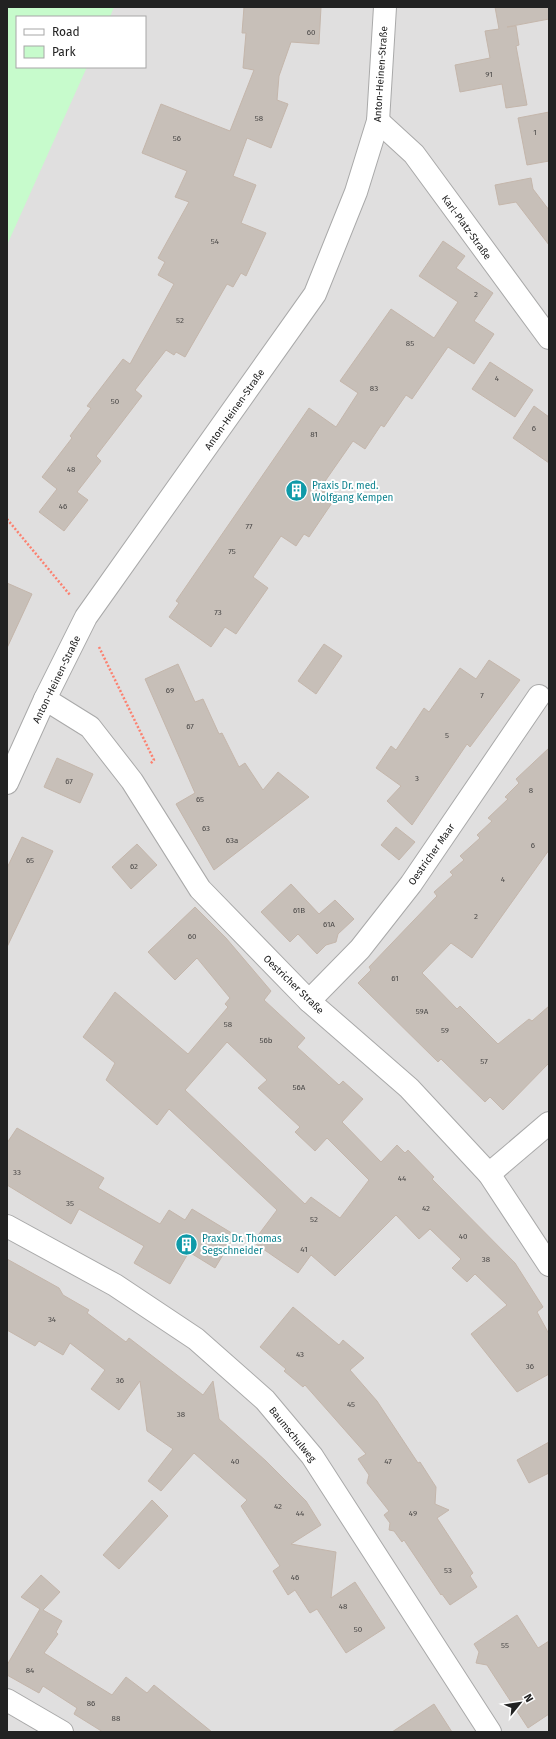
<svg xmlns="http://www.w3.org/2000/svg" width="556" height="1739" viewBox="0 0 556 1739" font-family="'Fira Sans',sans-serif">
  <rect width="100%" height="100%" fill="#f2efe9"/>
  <polygon fill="#e0dfdf" points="101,7 549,7 549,1732 7,1732 7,214 74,67 145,67 145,17 96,17"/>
  <polygon fill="#c7fbcc" points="7,7 114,7 110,17 17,17 17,67 87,67 7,245"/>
  <g fill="#c7bfb8" stroke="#c4b6ab" fill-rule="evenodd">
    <polygon points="244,7 321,7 319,44 291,42 279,76 277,100 288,104 271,148 247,138 233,176 256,185 241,223 266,233 246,276 241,273 233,287 227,284 185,357 176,352 174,355 166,350 135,390 142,396 96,456 101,461 77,492 88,500 64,531 39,512 57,489 42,477 72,438 70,436 91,408 87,406 123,359 130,364 174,284 158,275 165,262 158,258 189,202 175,197 187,171 142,153 161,104 230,131 254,70 243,68 246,33 242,33"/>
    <polygon points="495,7 549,7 549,19 507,27 516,26 519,45 516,46 527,105 506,108 502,84 460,92 455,65 490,58 485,31 499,29"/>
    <polygon points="549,112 549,161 527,165 518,118"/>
    <polygon points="531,178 533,189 549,210 549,245 516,202 499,205 495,185"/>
    <polygon points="443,241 465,256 456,268 493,293 474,321 494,334 474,364 448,347 412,399 406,395 384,427 381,425 365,449 353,441 321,487 336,497 309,537 304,534 296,546 281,536 253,577 268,588 236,634 225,627 211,647 169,617 179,603 176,601 309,408 336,427 358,393 340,381 391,309 434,338 458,302 419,276"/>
    <polygon points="490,362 533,390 515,417 472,389"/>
    <polygon points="534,406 549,417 549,463 513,438"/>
    <polygon points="7,583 32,594 7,648"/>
    <polygon points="324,644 342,656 316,694 298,681"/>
    <polygon points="489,660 520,680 470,747 467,744 412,825 387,801 401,786 376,768 391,746 396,750 424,708 429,712 460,668 476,679"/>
    <polygon points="178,664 195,702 203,699 219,734 222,733 239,767 245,763 263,790 278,772 309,797 214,870 176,804 195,793 145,679"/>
    <polygon points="549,748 549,850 472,958 451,943 422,973 457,1009 460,1006 498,1044 529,1019 532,1021 549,1006 549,1063 503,1110 490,1097 485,1102 441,1059 438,1062 358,983 371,970 369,967 437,896 434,892 453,875 450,872 464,860 460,856 480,838 477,835 492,821 488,818 508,799 505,797 519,783 516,779"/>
    <polygon points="57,758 93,774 80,803 44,787"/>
    <polygon points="396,827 415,842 399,860 381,845"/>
    <polygon points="22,837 53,851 7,947 7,868"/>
    <polygon points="137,844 157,865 131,889 112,867"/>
    <polygon points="291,884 319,914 335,900 354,919 338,934 336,942 326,945 317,954 298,934 290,942 261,912"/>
    <path d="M 195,907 L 226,938 L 271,991 L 264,1000 L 305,1038 L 297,1047 L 339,1085 L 343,1081 L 363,1099 L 342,1122 L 381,1162 L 397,1145 L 405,1153 L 408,1150 L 434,1177 L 432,1179 L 515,1263 L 543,1307 L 537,1312 L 549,1334 L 549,1374 L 517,1392 L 471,1334 L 507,1305 L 475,1274 L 467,1282 L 452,1268 L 461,1259 L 430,1229 L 419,1239 L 396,1215 L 335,1276 L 311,1255 L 298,1273 L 253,1242 L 277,1210 L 169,1109 L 157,1125 L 106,1080 L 115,1063 L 83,1037 L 115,992 L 188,1054 L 228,1007 L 225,1004 L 230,998 L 197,958 L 175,980 L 148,952 ZM 227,1042 L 267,1080 L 258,1088 L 300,1127 L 295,1132 L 315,1151 L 327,1138 L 369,1180 L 340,1218 L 311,1197 L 305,1204 L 185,1090 Z"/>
    <polygon points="17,1128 104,1178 98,1188 160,1224 169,1210 185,1220 192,1209 235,1235 215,1268 189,1252 170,1284 134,1263 144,1246 79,1209 71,1224 7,1185 7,1143"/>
    <polygon points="7,1259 59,1288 63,1295 89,1310 87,1313 126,1342 129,1338 203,1395 213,1381 219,1419 266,1461 306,1501 321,1525 291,1544 336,1552 331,1598 355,1582 385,1628 346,1653 317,1609 310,1613 295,1590 288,1595 273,1571 280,1566 241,1506 247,1500 194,1453 161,1491 148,1481 173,1449 147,1431 140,1381 119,1410 91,1389 105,1370 70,1343 63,1355 39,1341 35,1346 7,1330"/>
    <polygon points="293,1307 339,1345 343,1340 364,1358 350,1370 377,1401 418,1463 420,1462 436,1487 435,1504 449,1510 437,1518 473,1573 470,1576 477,1587 450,1605 442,1594 441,1595 404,1540 402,1542 394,1531 389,1530 390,1523 384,1515 389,1511 367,1483 369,1475 358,1459 366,1454 305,1385 303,1387 284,1371 286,1369 260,1347"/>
    <polygon points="549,1442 549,1473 529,1483 517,1460"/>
    <polygon points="152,1500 168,1516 119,1569 103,1555"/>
    <polygon points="41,1575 60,1592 43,1610 62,1621 56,1632 58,1634 44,1653 112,1695 126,1677 147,1693 154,1685 212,1732 103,1732 74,1714 77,1708 43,1686 39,1693 7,1675 7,1665 40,1609 21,1597"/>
    <polygon points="517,1615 538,1648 549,1641 549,1714 528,1728 487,1665 476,1663 479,1652 474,1644"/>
    <polygon points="434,1704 452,1732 392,1732"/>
  </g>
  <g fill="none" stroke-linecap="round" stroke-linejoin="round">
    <defs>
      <g id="street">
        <polyline points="378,121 414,154 549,338"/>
        <polyline points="45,699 90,727 132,781 200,889 309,1001 409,1088 489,1174 549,1265"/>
        <polyline points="7,783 45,699 86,617 315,294 356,192 378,121 385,7"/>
        <polyline points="309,1001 360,949 411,884 539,696"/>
        <polyline points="489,1174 549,1123"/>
        <polyline points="7,1226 115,1285 196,1339 265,1400 312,1456 490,1732"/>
        <polyline points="7,1700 62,1732"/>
      </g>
    </defs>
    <use href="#street" stroke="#a9a9a9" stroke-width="24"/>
    <g stroke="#fc8170" stroke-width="2.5" stroke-dasharray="2 2" stroke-linecap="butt">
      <polyline points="7,519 70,595"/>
      <polyline points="99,647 154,760 150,764"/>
    </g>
    <use href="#street" stroke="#fff" stroke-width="22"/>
  </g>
  <defs>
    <symbol id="building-disc" viewBox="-11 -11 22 22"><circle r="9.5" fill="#0f9aa8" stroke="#fff"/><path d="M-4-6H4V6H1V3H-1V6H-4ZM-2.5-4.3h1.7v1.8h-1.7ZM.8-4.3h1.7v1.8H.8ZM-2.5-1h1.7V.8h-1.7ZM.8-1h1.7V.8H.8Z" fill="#fff"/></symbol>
  </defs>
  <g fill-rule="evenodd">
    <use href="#building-disc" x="284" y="478" width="25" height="25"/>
    <use href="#building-disc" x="174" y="1232" width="25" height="25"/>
  </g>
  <g text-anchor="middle" stroke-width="4" stroke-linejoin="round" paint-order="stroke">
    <g font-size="8" fill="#4b4948">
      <text x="311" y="35">60</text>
      <text x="489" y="77">91</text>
      <text x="259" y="121">58</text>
      <text x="535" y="135">1</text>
      <text x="177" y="141">56</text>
      <text x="215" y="244">54</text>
      <text x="476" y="297">2</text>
      <text x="180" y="323">52</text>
      <text x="410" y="346">85</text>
      <text x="497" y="381">4</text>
      <text x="374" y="391">83</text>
      <text x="115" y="404">50</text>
      <text x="534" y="431">6</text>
      <text x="314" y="437">81</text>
      <text x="71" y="472">48</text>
      <text x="63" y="509">46</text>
      <text x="249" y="529">77</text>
      <text x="232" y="554">75</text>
      <text x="218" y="615">73</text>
      <text x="170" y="693">69</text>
      <text x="482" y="698">7</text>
      <text x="190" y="729">67</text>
      <text x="447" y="738">5</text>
      <text x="417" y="781">3</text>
      <text x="69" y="784">67</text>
      <text x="531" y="793">8</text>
      <text x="200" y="802">65</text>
      <text x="206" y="831">63</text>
      <text x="232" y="843">63a</text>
      <text x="533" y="848">6</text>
      <text x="30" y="863">65</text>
      <text x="134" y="869">62</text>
      <text x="503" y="882">4</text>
      <text x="299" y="913">61B</text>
      <text x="476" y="919">2</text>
      <text x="329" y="927">61A</text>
      <text x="192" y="939">60</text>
      <text x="395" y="981">61</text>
      <text x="422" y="1014">59A</text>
      <text x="228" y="1027">58</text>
      <text x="445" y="1033">59</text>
      <text x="266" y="1043">56b</text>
      <text x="484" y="1064">57</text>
      <text x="299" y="1090">56A</text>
      <text x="17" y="1175">33</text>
      <text x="402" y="1181">44</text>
      <text x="70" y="1206">35</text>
      <text x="426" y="1211">42</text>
      <text x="314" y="1222">52</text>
      <text x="463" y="1239">40</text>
      <text x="304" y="1252">41</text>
      <text x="486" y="1262">38</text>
      <text x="52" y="1322">34</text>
      <text x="300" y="1357">43</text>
      <text x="530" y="1369">36</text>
      <text x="120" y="1383">36</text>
      <text x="351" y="1407">45</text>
      <text x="181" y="1417">38</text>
      <text x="235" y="1464">40</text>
      <text x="388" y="1464">47</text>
      <text x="278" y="1509">42</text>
      <text x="300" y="1516">44</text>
      <text x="413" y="1516">49</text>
      <text x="448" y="1573">53</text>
      <text x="295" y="1580">46</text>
      <text x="343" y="1609">48</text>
      <text x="358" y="1632">50</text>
      <text x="505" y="1648">55</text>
      <text x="30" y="1673">84</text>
      <text x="91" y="1706">86</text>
      <text x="116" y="1721">88</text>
    </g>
    <g font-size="10" fill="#222" stroke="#fff">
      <text transform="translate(380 74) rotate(-86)" y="4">Anton-Heinen-Straße</text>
      <text transform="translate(467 227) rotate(54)" y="4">Karl-Platz-Straße</text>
      <text transform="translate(234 409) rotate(-55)" y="4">Anton-Heinen-Straße</text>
      <text transform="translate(56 679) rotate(-64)" y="4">Anton-Heinen-Straße</text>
      <text transform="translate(431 854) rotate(-55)" y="4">Oestricher Maar</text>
      <text transform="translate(294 984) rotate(44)" y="4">Oestricher Straße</text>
      <text transform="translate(293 1434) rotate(51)" y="4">Baumschulweg</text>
    </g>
    <g font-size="10" fill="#0d838f" stroke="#fff" text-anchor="start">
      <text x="312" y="489">Praxis Dr. med.<tspan x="312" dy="12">Wolfgang Kempen</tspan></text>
      <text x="202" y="1242">Praxis Dr. Thomas<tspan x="202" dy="12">Segschneider</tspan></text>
    </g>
  </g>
  <rect width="556" height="1739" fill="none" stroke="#222222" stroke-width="16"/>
  <rect x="16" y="16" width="130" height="52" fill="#ffffff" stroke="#a7a7a7"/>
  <rect x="24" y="29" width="20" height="6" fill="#ffffff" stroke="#a7a7a7"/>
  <text x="52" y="36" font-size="12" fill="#222222">Road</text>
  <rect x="24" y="46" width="20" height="12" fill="#c7fbcc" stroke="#a7a7a7"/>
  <text x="52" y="56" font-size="12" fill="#222222">Park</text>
  <g transform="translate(520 1703) rotate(60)" stroke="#ffffff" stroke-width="3" paint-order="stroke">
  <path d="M0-3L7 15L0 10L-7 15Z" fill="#222222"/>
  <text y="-6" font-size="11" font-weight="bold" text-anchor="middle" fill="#222222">N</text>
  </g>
</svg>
